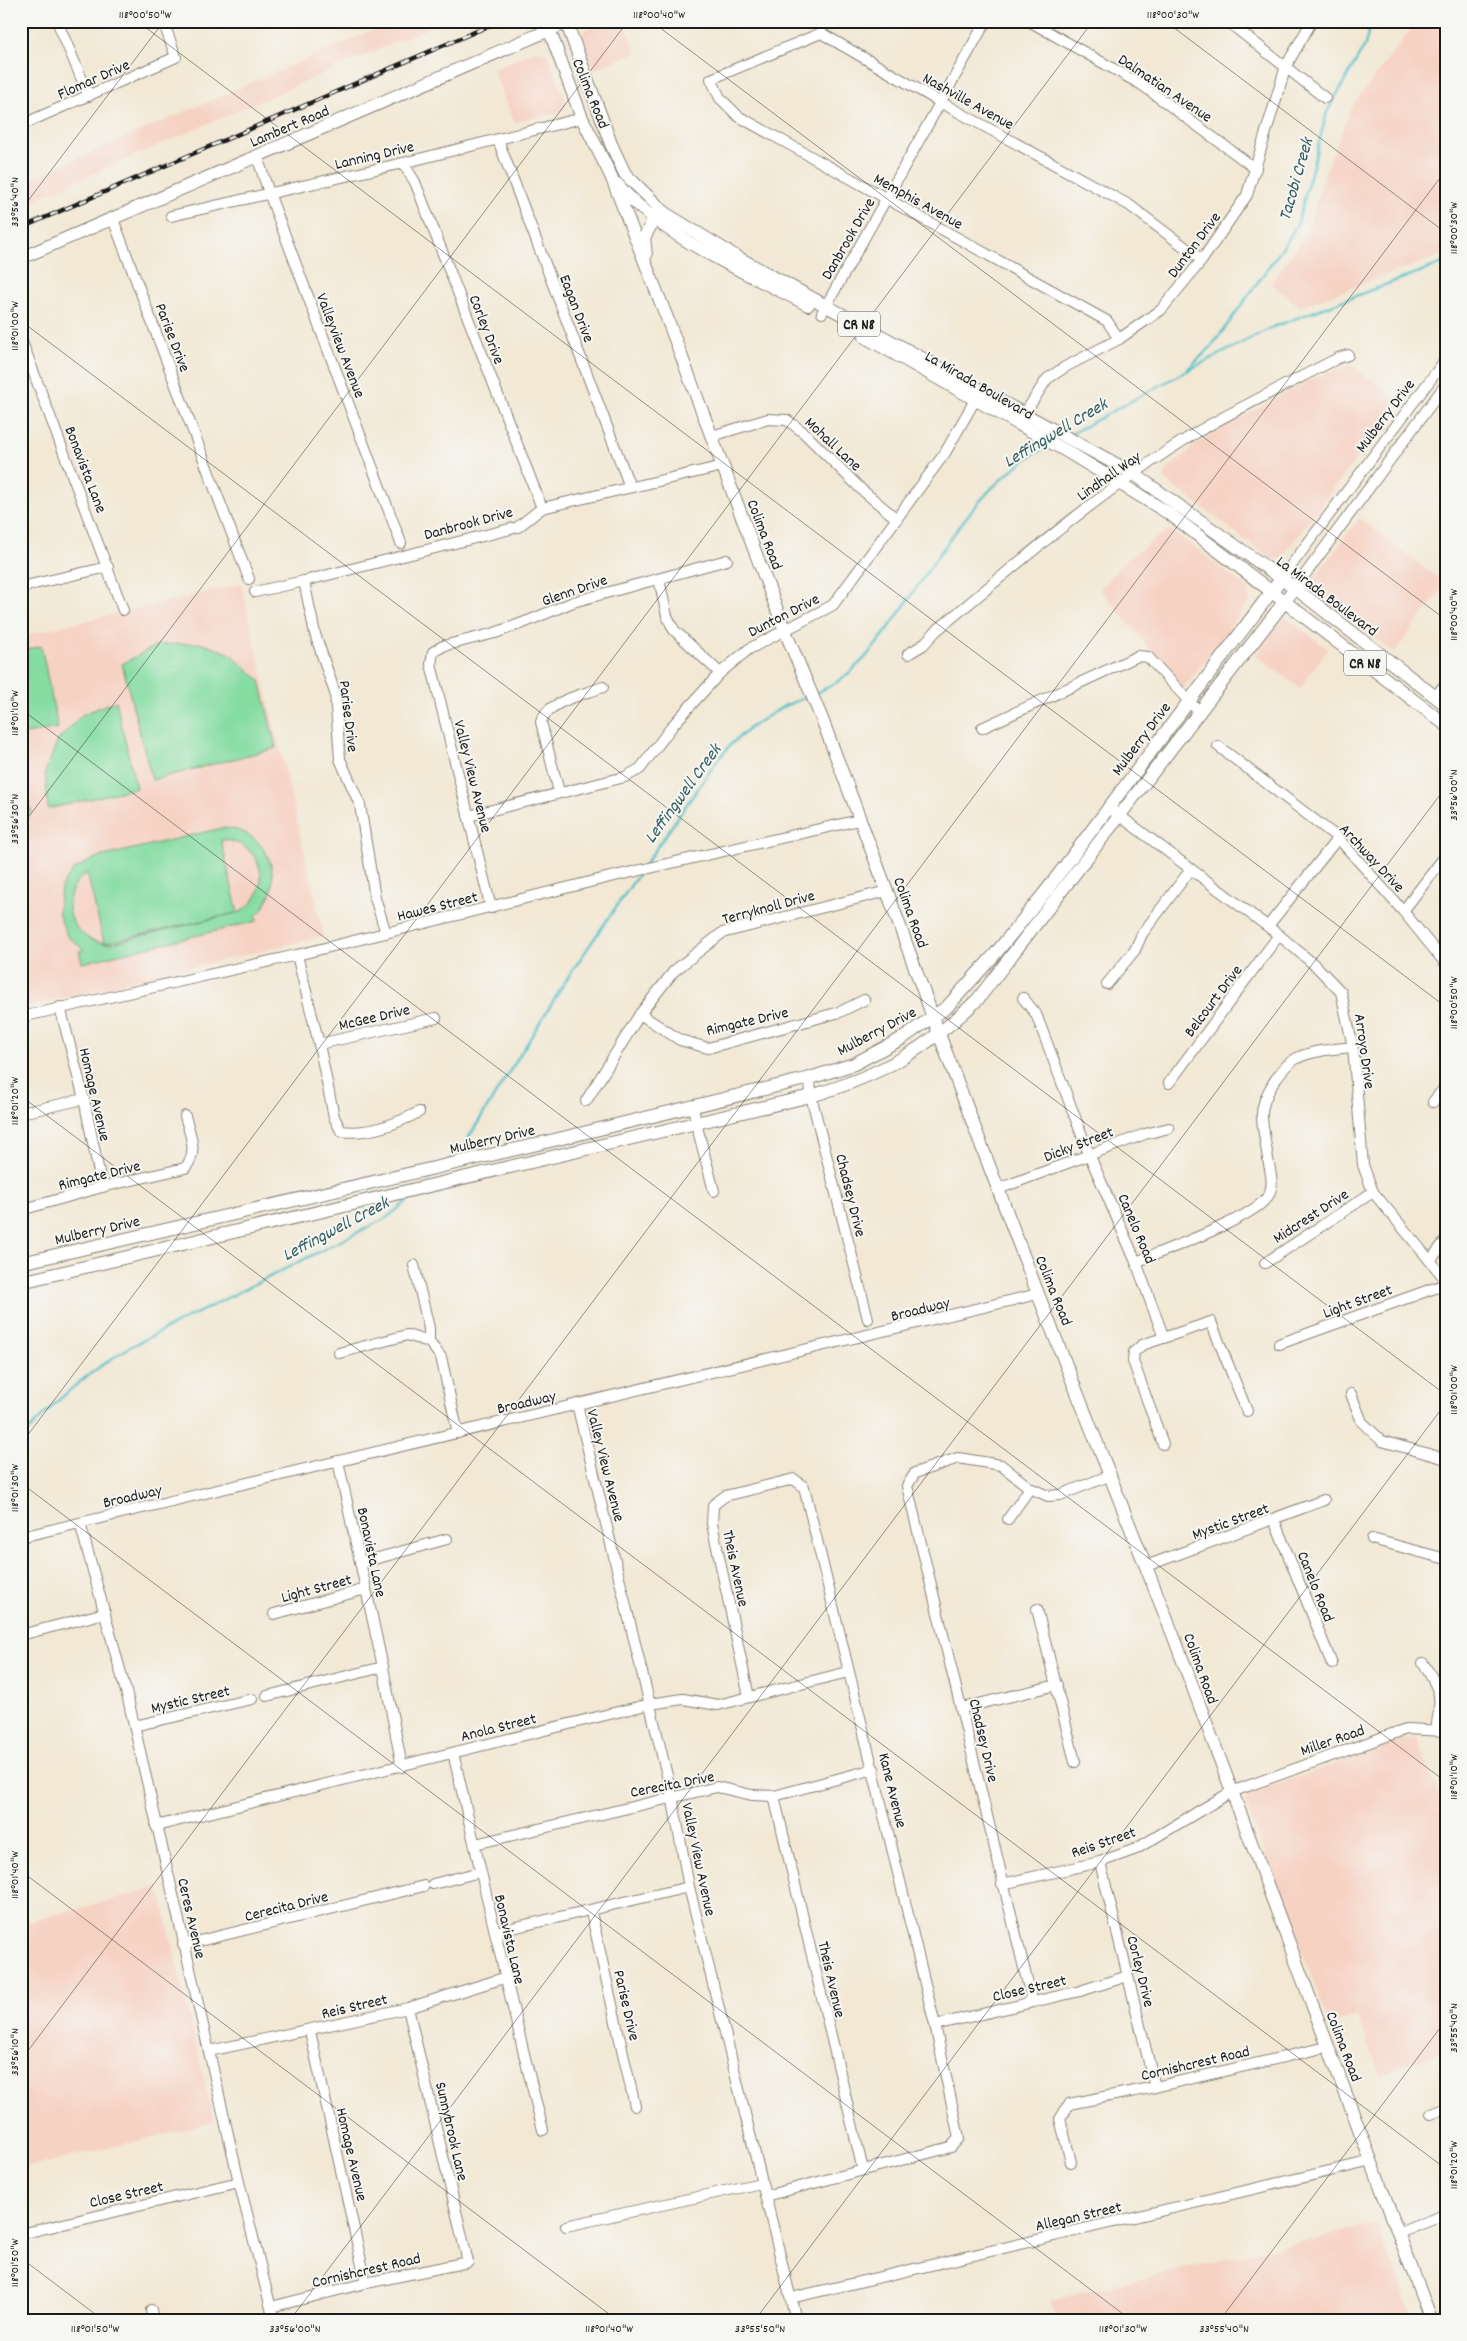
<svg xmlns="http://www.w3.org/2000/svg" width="1467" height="2341" viewBox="0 0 1467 2341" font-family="Dekko,sans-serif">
  <rect width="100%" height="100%" fill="#f6f6f2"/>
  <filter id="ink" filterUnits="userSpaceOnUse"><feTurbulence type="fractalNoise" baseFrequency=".02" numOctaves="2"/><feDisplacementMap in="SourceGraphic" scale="10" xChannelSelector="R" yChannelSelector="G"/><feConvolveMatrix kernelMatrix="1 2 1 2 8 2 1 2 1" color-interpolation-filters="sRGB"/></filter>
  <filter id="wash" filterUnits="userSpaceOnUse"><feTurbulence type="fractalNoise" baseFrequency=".0096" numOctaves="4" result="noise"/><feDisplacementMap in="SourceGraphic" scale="20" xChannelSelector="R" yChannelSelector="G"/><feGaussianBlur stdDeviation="1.12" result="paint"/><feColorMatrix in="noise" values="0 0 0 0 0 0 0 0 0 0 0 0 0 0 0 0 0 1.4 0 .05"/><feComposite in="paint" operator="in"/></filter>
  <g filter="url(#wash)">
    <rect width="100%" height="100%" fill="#f2e8d4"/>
    <g fill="#f6d2c3">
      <polygon points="394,21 444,21 21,205 21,183"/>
      <polygon points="603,21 624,21 636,52 594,70 582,38 584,30"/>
      <polygon points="1417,21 1446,21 1446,253 1300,307 1271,283 1306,235 1326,170 1351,108"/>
      <polygon points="538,50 547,53 567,104 562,112 514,122 493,69"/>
      <polygon points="1351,365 1400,401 1281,558 1273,560 1164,479 1166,471 1199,442 1308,380"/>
      <polygon points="1359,518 1446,584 1394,653 1315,591 1314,579"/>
      <polygon points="1170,529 1249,589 1250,600 1183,689 1100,589 1127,559"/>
      <polygon points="241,584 324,936 21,1008 21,636"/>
      <polygon points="1288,619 1328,649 1300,688 1255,655 1281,621"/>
      <polygon points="1416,1737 1446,1814 1446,2050 1381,2075 1357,2016 1330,2025 1245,1802 1249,1795 1397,1741"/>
      <polygon points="159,1887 214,2122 21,2169 21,1924"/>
      <polygon points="1377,2224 1414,2320 1055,2320 1050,2300"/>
    </g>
    <g fill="#84dca1" stroke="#507c5e" fill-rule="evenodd">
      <polygon points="200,643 229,653 260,680 276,748 152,780 122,664 157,645"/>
      <polygon points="41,646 58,728 21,735 21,651"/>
      <polygon points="116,701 136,788 48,809 45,772 58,740 83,714"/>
      <polygon points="21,775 32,812 21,815"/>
      <path d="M 222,828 C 270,828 289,885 256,916 L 257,921 L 82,963 L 79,951 L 84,950 L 67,936 L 58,912 L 61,887 L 73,870 L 95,858 ZM 221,840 C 264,840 276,894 238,913 ZM 87,873 L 104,943 L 236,913 L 112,943 C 72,946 52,896 87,873 Z"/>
    </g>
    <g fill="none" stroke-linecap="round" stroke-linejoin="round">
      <g stroke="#52c0c9" stroke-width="2.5">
        <polyline points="1187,370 1211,347 1225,328 1288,240 1298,222 1327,112 1365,45 1371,21"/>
        <polyline points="1071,434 1179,375 1273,327 1446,262"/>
        <path d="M 816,693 C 856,677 878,643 902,609 C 944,549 981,481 1048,446"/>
        <polyline points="644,866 717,761 731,744 751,727 784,706 809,696"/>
        <polyline points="449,1160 464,1145 570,974 638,875"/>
        <polyline points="428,1181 437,1172"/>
        <path d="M 21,1439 C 57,1399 84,1375 130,1347 L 388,1217 L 414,1195"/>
      </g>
    </g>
  </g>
  <g filter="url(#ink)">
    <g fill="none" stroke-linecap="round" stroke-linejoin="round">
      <defs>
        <g id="minor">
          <polyline points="57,21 89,96"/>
          <polyline points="1029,21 1142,85 1256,169"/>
          <polyline points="1227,21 1325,98"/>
          <polyline points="21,125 176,57 163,21"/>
          <polyline points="498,140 630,487"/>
          <polyline points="257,156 269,193 401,543"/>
          <polyline points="403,163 415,182 542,508"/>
          <polyline points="171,216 403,163 582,118"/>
          <polyline points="113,219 249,579"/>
          <polyline points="822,313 986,21"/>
          <polyline points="21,339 123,610"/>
          <polyline points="1119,339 1107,321 738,116 720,98 711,79 821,33 940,102 1129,205 1202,260"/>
          <polyline points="1021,419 1047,379 1065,367 1119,339 1161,310 1202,260 1247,195 1286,66 1312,21"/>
          <polyline points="712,436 768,419 787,420 803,432 862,490 897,519"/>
          <polyline points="659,579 667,616 674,630 720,673"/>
          <polyline points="1281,579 1446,359"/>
          <polyline points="304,581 518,527 542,508 723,466"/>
          <polyline points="21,587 108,567"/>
          <polyline points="1295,588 1446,384"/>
          <polyline points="255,592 304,581 315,634 335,693 340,759 360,805 375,898 386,933"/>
          <path d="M 908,654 L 923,645 L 936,631 C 1019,562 1101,491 1194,434 C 1240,407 1290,383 1338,358 L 1348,355"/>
          <polyline points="1435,697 1446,683"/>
          <polyline points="982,728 1138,656 1148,657 1200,713"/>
          <polyline points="1218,746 1338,838 1403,911 1446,964"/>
          <path d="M 559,792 L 541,722 C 547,701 583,695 603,687"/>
          <polyline points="1108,807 1279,935 1317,967 1341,992 1353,1047 1363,1165 1373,1192 1446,1280"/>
          <polyline points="468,816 625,777 640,769 673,725 720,673 749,649 833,605 945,453 975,400"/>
          <polyline points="491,908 431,664 433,652 443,646 495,633 528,621 573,602 727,560"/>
          <polyline points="1403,911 1446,855"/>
          <polyline points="1268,926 1338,838"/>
          <path d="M 297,955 L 319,1044 L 334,1117 L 341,1131 C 367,1135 396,1124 419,1112"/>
          <polyline points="1107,984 1135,950 1142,934 1191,869"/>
          <polyline points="1023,998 1036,1014 1089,1154 1136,1262 1164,1338"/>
          <polyline points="60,1007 84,1099 102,1187"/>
          <polyline points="640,1014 680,1040 708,1048 840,1012 864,1000"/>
          <polyline points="21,1017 297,955 606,878 859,820"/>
          <polyline points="319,1044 436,1018"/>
          <polyline points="810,1078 811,1096 868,1319"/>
          <polyline points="1169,1083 1279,935"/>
          <polyline points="586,1101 640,1014 674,971 722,933 887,891"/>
          <polyline points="1433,1102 1446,1086"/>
          <polyline points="693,1106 696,1123 714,1191"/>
          <polyline points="21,1113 84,1099"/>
          <polyline points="998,1189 1145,1134 1169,1128"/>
          <path d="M 21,1210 L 102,1187 L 185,1168 C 199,1152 190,1135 185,1116"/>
          <polyline points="1430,1261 1446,1240"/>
          <path d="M 1136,1262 C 1162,1251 1255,1218 1268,1196 C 1275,1185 1270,1171 1268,1159 C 1266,1145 1263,1131 1262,1118 C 1260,1099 1281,1066 1297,1058 C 1314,1050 1335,1049 1353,1047"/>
          <polyline points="1265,1263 1373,1192"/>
          <polyline points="414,1265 429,1328 429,1342 441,1357 458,1433"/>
          <polyline points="1279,1344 1446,1284"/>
          <polyline points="339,1353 407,1335 429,1342"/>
          <polyline points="1351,1394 1362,1422 1382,1441 1446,1459"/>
          <polyline points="577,1404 672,1796 689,1887 796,2320"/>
          <polyline points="1163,1444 1133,1361 1134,1352 1142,1345 1211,1322 1247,1411"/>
          <polyline points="338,1461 383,1667 402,1767"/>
          <polyline points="1008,1519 1030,1488"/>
          <polyline points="1274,1520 1332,1664"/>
          <polyline points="80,1523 128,1699 239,2182 274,2320"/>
          <polyline points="21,1537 1038,1294"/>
          <polyline points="1372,1539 1446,1559"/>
          <polyline points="360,1563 447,1539"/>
          <polyline points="1146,1566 1324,1500"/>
          <polyline points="1037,1609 1075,1762"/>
          <polyline points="274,1614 366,1589"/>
          <polyline points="21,1635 105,1613"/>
          <path d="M 1423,1663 C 1442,1693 1442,1695 1436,1729"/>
          <polyline points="267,1696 383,1667"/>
          <polyline points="749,1697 712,1524 713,1505 725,1496 794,1479 804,1487 935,2025 959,2138 951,2147 765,2196"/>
          <polyline points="962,1708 1057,1685"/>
          <polyline points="134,1726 252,1699"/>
          <path d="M 453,1753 C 483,1879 511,2005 543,2130"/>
          <polyline points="774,1796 863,2170"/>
          <polyline points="156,1826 650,1704 683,1699 718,1705 848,1672"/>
          <polyline points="475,1844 717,1787 752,1795 774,1796 874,1769"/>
          <polyline points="1100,1862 1155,2087"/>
          <polyline points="433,1884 480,1872"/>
          <polyline points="1002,1884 1100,1862 1136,1849 1231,1792 1406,1729 1446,1731"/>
          <polyline points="591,1912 635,2106"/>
          <polyline points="495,1932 689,1887"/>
          <polyline points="183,1945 424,1886"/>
          <polyline points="1032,2001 907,1486 915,1473 958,1458 1001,1465 1030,1488 1048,1496 1060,1495 1111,1475"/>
          <polyline points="935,2025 1080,1991 1128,1976"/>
          <polyline points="310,2031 366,2283"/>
          <polyline points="209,2051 408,2008 504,1978"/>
          <polyline points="1431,2114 1446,2108"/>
          <polyline points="1071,2162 1060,2119 1069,2104 1155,2087 1327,2047"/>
          <polyline points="566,2226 761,2183"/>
          <polyline points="1399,2233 1446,2214"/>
          <polyline points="21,2234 239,2182"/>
          <polyline points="791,2298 1372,2161"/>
          <polyline points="271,2307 366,2283 468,2262 408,2008"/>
          <polyline points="151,2310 153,2320"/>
        </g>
        <g id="major">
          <polyline points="546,21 582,118 611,176 667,318 785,631 822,719 887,891 939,1034 1038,1294 1175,1640 1431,2320"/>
          <polyline points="566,21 611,144 625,174 666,214 735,256 1134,474 1295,588 1446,705"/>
          <path d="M 617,184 C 663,238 746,272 808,305"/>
          <polyline points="646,255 644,238 657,213"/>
          <polyline points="21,258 570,21"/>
          <polyline points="865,337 1068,452 1170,514 1446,725"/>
          <polyline points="21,1263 521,1148 810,1078 854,1064 901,1039 947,1007 996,953 1046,891 1281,579"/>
          <path d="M 21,1282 L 811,1096 C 881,1075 926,1050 978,999 L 1295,588"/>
        </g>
      </defs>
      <use href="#minor" stroke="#878278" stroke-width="12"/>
      <use href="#major" stroke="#878278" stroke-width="14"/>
      <use href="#minor" stroke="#fff" stroke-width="10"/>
      <use href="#major" stroke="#fff" stroke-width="12"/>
      <defs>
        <polyline id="rail" points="21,228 500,21"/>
      </defs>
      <use href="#rail" stroke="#1c1c1c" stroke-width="4.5"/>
      <use href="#rail" stroke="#f6f6f2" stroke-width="2.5" stroke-dasharray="8" stroke-linecap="butt"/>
    </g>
  </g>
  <path fill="none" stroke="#1c1c1c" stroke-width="1" stroke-opacity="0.45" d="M 137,21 L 1446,1007M 651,21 L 1446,620M 1165,21 L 1446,233M 21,210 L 164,21M 21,321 L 1446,1395M 21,709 L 1446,1782M 21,827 L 628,21M 21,1096 L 1446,2169M 21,1444 L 1093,21M 21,1483 L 1131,2320M 21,1871 L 617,2320M 21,2060 L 1446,170M 21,2258 L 103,2320M 290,2320 L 1446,787M 755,2320 L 1446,1403M 1220,2320 L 1446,2020"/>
  <g text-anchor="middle" stroke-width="4" stroke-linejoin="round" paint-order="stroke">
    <g fill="#f6f6f2" stroke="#5d5d5c" stroke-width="1">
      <rect x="838" y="311.5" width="42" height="25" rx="4"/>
      <rect x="1344" y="650.5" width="42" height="25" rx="4"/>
    </g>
    <g font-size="15" font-weight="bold" fill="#1c1c1c">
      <text x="859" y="329">CR N8</text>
      <text x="1365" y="668">CR N8</text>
    </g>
    <g font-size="16" fill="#1c1c1c" stroke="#f6f6f2">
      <text transform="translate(93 78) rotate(-24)" y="6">Flomar Drive</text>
      <text transform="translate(1166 87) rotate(34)" y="6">Dalmatian Avenue</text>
      <text transform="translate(592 93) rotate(68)" y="6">Colima Road</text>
      <text transform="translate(969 100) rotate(29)" y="6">Nashville Avenue</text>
      <text transform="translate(289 125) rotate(-23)" y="6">Lambert Road</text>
      <text transform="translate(374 154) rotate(-13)" y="6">Lanning Drive</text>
      <text transform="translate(919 200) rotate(29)" y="6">Memphis Avenue</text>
      <text transform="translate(847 238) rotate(-60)" y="6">Danbrook Drive</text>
      <text transform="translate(1193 244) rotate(-53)" y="6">Dunton Drive</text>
      <text transform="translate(578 308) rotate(69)" y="6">Eagan Drive</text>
      <text transform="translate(488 329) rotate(69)" y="6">Corley Drive</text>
      <text transform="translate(174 337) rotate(69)" y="6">Parise Drive</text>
      <text transform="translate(342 345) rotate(69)" y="6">Valleyview Avenue</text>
      <text transform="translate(980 384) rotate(30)" y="6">La Mirada Boulevard</text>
      <text transform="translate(1384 415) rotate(-53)" y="6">Mulberry Drive</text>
      <text transform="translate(834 443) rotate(43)" y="6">Mohall Lane</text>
      <text transform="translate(87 469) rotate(69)" y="6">Bonavista Lane</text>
      <text transform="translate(1108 475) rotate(-35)" y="6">Lindhall Way</text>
      <text transform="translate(468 522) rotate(-15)" y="6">Danbrook Drive</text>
      <text transform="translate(766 534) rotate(69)" y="6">Colima Road</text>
      <text transform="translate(574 589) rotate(-19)" y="6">Glenn Drive</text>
      <text transform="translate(1328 595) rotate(37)" y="6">La Mirada Boulevard</text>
      <text transform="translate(783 614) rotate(-27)" y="6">Dunton Drive</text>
      <text transform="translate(350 716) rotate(83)" y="6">Parise Drive</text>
      <text transform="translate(1140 738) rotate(-53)" y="6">Mulberry Drive</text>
      <text transform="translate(474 776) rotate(76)" y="6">Valley View Avenue</text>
      <text transform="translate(1373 857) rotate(47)" y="6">Archway Drive</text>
      <text transform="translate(437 905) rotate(-14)" y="6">Hawes Street</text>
      <text transform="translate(768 906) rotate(-15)" y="6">Terryknoll Drive</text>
      <text transform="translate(912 912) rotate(70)" y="6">Colima Road</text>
      <text transform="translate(1212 1000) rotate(-53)" y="6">Belcourt Drive</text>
      <text transform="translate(374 1016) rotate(-13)" y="6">McGee Drive</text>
      <text transform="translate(747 1020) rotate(-13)" y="6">Rimgate Drive</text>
      <text transform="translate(876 1030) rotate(-28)" y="6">Mulberry Drive</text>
      <text transform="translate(1366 1051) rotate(82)" y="6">Arroyo Drive</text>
      <text transform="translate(96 1094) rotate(77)" y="6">Homage Avenue</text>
      <text transform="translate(492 1138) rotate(-13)" y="6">Mulberry Drive</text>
      <text transform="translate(1078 1143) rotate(-21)" y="6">Dicky Street</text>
      <text transform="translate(99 1174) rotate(-14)" y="6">Rimgate Drive</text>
      <text transform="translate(852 1195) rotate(76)" y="6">Chadsey Drive</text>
      <text transform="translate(1310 1215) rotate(-33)" y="6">Midcrest Drive</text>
      <text transform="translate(1138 1228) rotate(67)" y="6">Canelo Road</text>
      <text transform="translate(97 1229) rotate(-13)" y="6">Mulberry Drive</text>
      <text transform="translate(1055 1290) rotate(68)" y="6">Colima Road</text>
      <text transform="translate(1357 1300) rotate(-20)" y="6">Light Street</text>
      <text transform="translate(920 1308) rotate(-14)" y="6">Broadway</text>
      <text transform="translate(526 1401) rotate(-13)" y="6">Broadway</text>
      <text transform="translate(607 1465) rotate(76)" y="6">Valley View Avenue</text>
      <text transform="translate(132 1495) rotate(-13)" y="6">Broadway</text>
      <text transform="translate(1230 1520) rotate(-20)" y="6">Mystic Street</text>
      <text transform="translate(373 1552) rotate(78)" y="6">Bonavista Lane</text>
      <text transform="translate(737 1568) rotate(78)" y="6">Theis Avenue</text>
      <text transform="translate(1317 1586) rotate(68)" y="6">Canelo Road</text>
      <text transform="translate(316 1587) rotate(-15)" y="6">Light Street</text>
      <text transform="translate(1202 1668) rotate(70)" y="6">Colima Road</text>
      <text transform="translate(190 1698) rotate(-13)" y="6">Mystic Street</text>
      <text transform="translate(498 1726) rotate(-14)" y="6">Anola Street</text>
      <text transform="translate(1332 1739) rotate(-19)" y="6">Miller Road</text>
      <text transform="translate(985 1740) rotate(77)" y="6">Chadsey Drive</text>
      <text transform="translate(672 1783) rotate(-11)" y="6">Cerecita Drive</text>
      <text transform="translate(894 1790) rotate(76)" y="6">Kane Avenue</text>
      <text transform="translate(1103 1841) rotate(-19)" y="6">Reis Street</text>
      <text transform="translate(700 1859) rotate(78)" y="6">Valley View Avenue</text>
      <text transform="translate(286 1905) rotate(-14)" y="6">Cerecita Drive</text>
      <text transform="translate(193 1918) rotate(77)" y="6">Ceres Avenue</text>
      <text transform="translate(511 1939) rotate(77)" y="6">Bonavista Lane</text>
      <text transform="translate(1142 1971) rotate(76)" y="6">Corley Drive</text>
      <text transform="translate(833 1979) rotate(77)" y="6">Theis Avenue</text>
      <text transform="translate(1029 1987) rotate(-13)" y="6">Close Street</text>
      <text transform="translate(354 2005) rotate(-13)" y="6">Reis Street</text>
      <text transform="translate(628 2005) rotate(77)" y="6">Parise Drive</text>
      <text transform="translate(1345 2046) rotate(69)" y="6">Colima Road</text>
      <text transform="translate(1195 2062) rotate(-13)" y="6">Cornishcrest Road</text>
      <text transform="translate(453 2131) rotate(77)" y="6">Sunnybrook Lane</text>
      <text transform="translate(353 2154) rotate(77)" y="6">Homage Avenue</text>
      <text transform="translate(126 2193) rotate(-13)" y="6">Close Street</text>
      <text transform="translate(1078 2215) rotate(-13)" y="6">Allegan Street</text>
      <text transform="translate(366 2269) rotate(-13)" y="6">Cornishcrest Road</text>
    </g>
    <g font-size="18" font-style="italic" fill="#325e61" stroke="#f6f6f2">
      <text transform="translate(1295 179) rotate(-74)" y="6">Tacobi Creek</text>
      <text transform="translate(1055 432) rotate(-31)" y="6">Leffingwell Creek</text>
      <text transform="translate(682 793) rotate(-54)" y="6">Leffingwell Creek</text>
      <text transform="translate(335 1228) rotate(-28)" y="6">Leffingwell Creek</text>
    </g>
  </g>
  <rect width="1467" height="2341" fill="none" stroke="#f6f6f2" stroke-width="55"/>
  <rect x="28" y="28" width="1412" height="2286" fill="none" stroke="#1c1c1c" stroke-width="2"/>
  <g font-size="12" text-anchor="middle" fill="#1c1c1c">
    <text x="145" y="18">118°00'50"W</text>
    <text x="659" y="18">118°00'40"W</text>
    <text x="1173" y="18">118°00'30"W</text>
    <text transform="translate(14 202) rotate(-90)" y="4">33°56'40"N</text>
    <text transform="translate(1453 228) rotate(-90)" y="4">118°00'30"W</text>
    <text transform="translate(14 326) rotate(-90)" y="4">118°01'00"W</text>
    <text transform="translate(1453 615) rotate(-90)" y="4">118°00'40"W</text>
    <text transform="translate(14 713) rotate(-90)" y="4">118°01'10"W</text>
    <text transform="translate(1453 795) rotate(-90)" y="4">33°56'00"N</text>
    <text transform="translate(14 819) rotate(-90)" y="4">33°56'30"N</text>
    <text transform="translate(1453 1003) rotate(-90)" y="4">118°00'50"W</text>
    <text transform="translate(14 1101) rotate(-90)" y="4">118°01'20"W</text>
    <text transform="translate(1453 1390) rotate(-90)" y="4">118°01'00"W</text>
    <text transform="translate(14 1488) rotate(-90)" y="4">118°01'30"W</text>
    <text transform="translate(1453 1777) rotate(-90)" y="4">118°01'10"W</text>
    <text transform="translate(14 1875) rotate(-90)" y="4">118°01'40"W</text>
    <text transform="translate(1453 2028) rotate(-90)" y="4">33°55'40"N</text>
    <text transform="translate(14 2052) rotate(-90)" y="4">33°56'10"N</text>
    <text transform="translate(1453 2165) rotate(-90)" y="4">118°01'20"W</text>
    <text transform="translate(14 2263) rotate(-90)" y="4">118°01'50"W</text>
    <text x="95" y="2332">118°01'50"W</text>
    <text x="295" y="2332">33°56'00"N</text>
    <text x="609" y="2332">118°01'40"W</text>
    <text x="760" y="2332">33°55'50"N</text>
    <text x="1123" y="2332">118°01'30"W</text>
    <text x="1224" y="2332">33°55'40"N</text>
  </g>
</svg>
